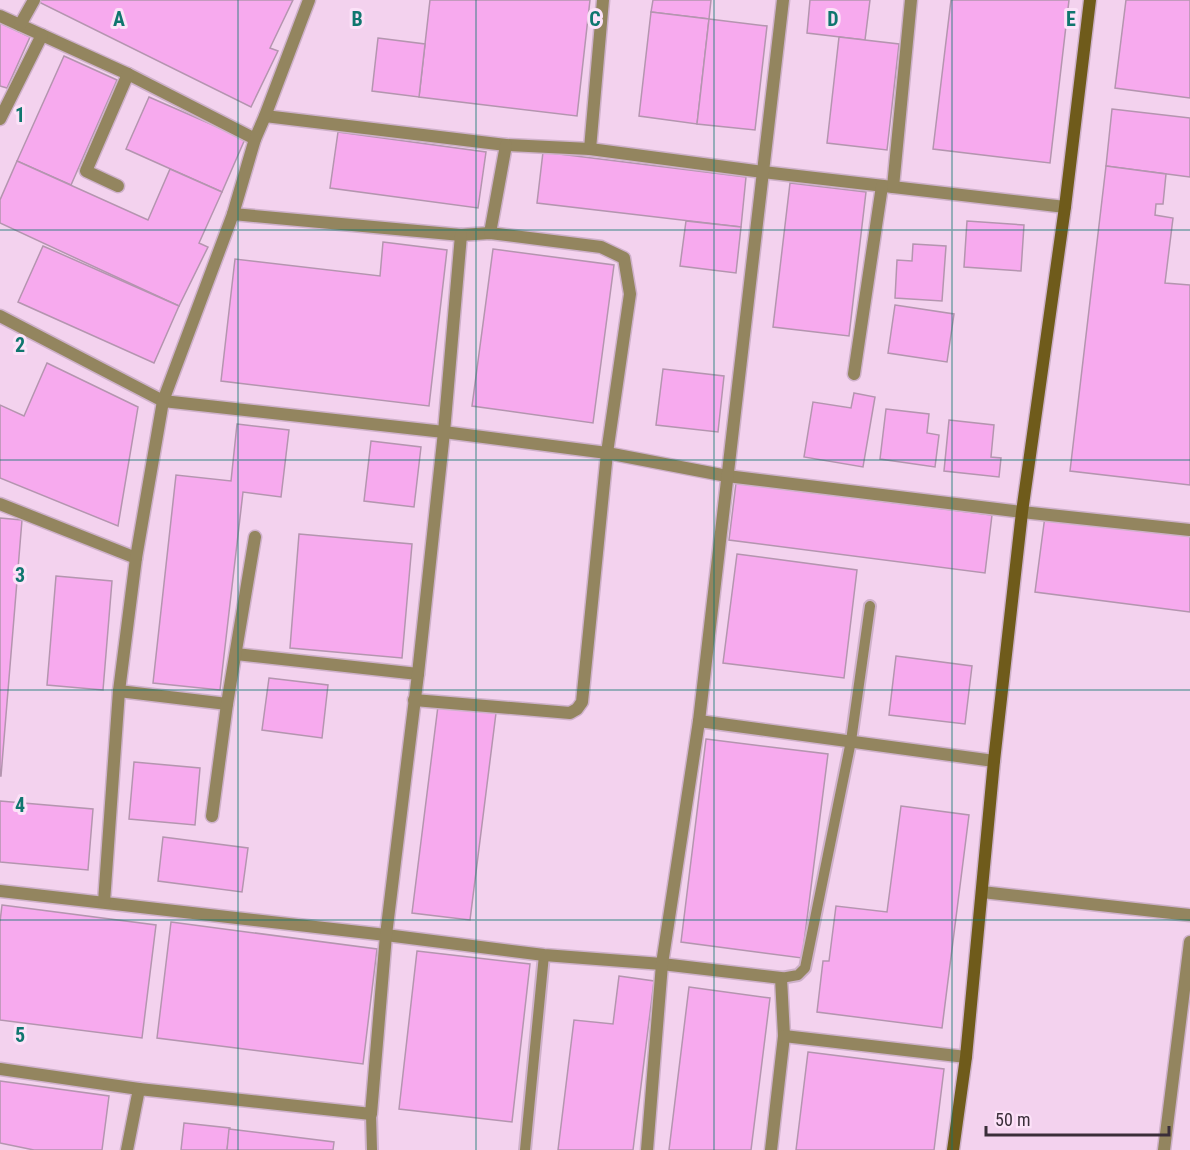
<svg xmlns="http://www.w3.org/2000/svg" width="1190" height="1150" viewBox="0 0 1190 1150" font-family="'Roboto Condensed',sans-serif">
  <rect width="100%" height="100%" fill="#f3d2ee"/>
  <g fill="#f7aaee" stroke="#b495af" stroke-width="1.5">
    <polygon points="35,0 293,0 270,48 278,51 251,107"/>
    <polygon points="430,0 590,0 577,116 419,97"/>
    <polygon points="653,0 711,0 709,19 651,12"/>
    <polygon points="810,0 870,0 865,40 807,33"/>
    <polygon points="951,0 1069,0 1050,163 933,149"/>
    <polygon points="1126,0 1190,0 1190,98 1115,88"/>
    <polygon points="651,12 709,19 697,124 639,116"/>
    <polygon points="709,19 767,26 755,130 697,124"/>
    <polygon points="0,23 30,37 7,88 0,86"/>
    <polygon points="839,37 899,44 887,150 827,143"/>
    <polygon points="378,38 425,44 419,97 372,91"/>
    <polygon points="64,56 117,80 71,185 17,161"/>
    <polygon points="149,97 245,139 222,192 126,149"/>
    <polygon points="1112,109 1190,118 1190,177 1106,166"/>
    <polygon points="338,132 486,152 478,208 330,188"/>
    <polygon points="543,152 746,177 741,227 537,203"/>
    <polygon points="17,161 148,220 170,169 222,192 199,243 208,247 179,306 0,223 0,200"/>
    <polygon points="1106,166 1166,174 1163,204 1156,204 1155,215 1173,218 1165,283 1190,285 1190,485 1070,471"/>
    <polygon points="790,183 866,192 849,336 773,327"/>
    <polygon points="686,221 741,227 736,273 680,266"/>
    <polygon points="967,221 1024,225 1021,271 964,267"/>
    <polygon points="383,242 447,250 429,406 221,381 235,259 380,276"/>
    <polygon points="913,244 946,246 942,301 895,298 897,260 912,261"/>
    <polygon points="43,246 179,306 154,363 18,302"/>
    <polygon points="493,249 614,265 593,423 472,406"/>
    <polygon points="895,305 954,314 947,362 888,353"/>
    <polygon points="47,363 138,407 118,526 0,478 0,405 24,416"/>
    <polygon points="663,369 724,376 718,432 656,425"/>
    <polygon points="854,393 875,397 863,467 804,457 813,402 851,408"/>
    <polygon points="886,409 929,414 927,433 939,435 935,467 880,459"/>
    <polygon points="949,420 994,425 991,457 1001,458 999,477 944,471"/>
    <polygon points="237,424 289,430 281,497 243,492 220,690 153,683 176,475 231,481"/>
    <polygon points="371,441 421,447 414,507 364,501"/>
    <polygon points="736,483 992,515 985,573 729,540"/>
    <polygon points="1045,516 1190,534 1190,612 1035,592"/>
    <polygon points="0,518 22,520 1,776 0,776"/>
    <polygon points="299,534 412,544 402,658 290,648"/>
    <polygon points="737,554 857,570 844,678 723,663"/>
    <polygon points="56,576 112,581 103,690 47,685"/>
    <polygon points="896,656 972,666 965,724 889,715"/>
    <polygon points="269,678 328,685 322,738 262,730"/>
    <polygon points="438,706 496,713 470,920 412,913"/>
    <polygon points="706,739 828,754 802,958 681,942"/>
    <polygon points="134,762 200,768 195,825 129,819"/>
    <polygon points="0,801 93,809 88,870 0,862"/>
    <polygon points="901,806 969,815 942,1028 817,1012 823,961 829,961 836,906 887,912"/>
    <polygon points="163,837 248,848 242,892 158,881"/>
    <polygon points="2,905 156,925 142,1038 0,1020 0,922"/>
    <polygon points="171,922 377,949 363,1064 157,1038"/>
    <polygon points="417,951 530,964 512,1122 399,1109"/>
    <polygon points="619,976 654,981 633,1150 558,1150 574,1020 613,1024"/>
    <polygon points="689,987 770,998 751,1150 669,1150"/>
    <polygon points="808,1052 944,1069 934,1150 796,1150"/>
    <polygon points="0,1081 109,1096 102,1150 34,1150 0,1143"/>
    <polygon points="184,1123 230,1128 227,1150 181,1150"/>
    <polygon points="229,1129 334,1142 333,1150 227,1150"/>
  </g>
  <g fill="none" stroke-linecap="round" stroke-linejoin="round">
    <defs>
      <g id="lane">
        <polyline points="781,978 798,975 805,968 851,741 870,606"/>
        <polyline points="371,1114 372,1150"/>
        <polyline points="525,1150 544,955"/>
      </g>
      <g id="street">
        <polyline points="0,16 128,74 255,139"/>
        <polyline points="20,25 34,0"/>
        <polyline points="265,116 506,145 590,149 763,172 1065,207"/>
        <polyline points="0,119 42,35"/>
        <polyline points="590,149 603,0"/>
        <polyline points="118,186 86,171 128,74"/>
        <polyline points="893,187 911,0"/>
        <polyline points="233,214 461,235 490,233 601,247 624,258 630,294 607,453 582,702 577,709 570,713 414,700"/>
        <polyline points="490,233 506,145"/>
        <polyline points="0,316 163,401 444,432 607,453 727,476 1022,512 1190,530"/>
        <polyline points="854,374 882,186"/>
        <polyline points="0,504 136,558"/>
        <polyline points="236,654 418,674"/>
        <polyline points="119,691 227,704"/>
        <polyline points="699,721 994,761"/>
        <polyline points="212,816 227,704 255,537"/>
        <polyline points="0,891 386,935 544,955 662,964 781,978 784,1036 771,1150"/>
        <polyline points="982,892 1190,915"/>
        <polyline points="104,902 119,691 136,558 163,401 233,214 255,139 265,116 309,0"/>
        <polyline points="784,1036 966,1057"/>
        <polyline points="0,1069 139,1089"/>
        <polyline points="127,1150 139,1089 371,1114 386,935 418,674 444,432 461,235"/>
        <polyline points="647,1150 662,964 699,721 783,0"/>
        <polyline points="1164,1150 1190,942"/>
      </g>
      <polyline id="secondary" points="953,1150 966,1057 994,761 1022,512 1065,207 1090,0"/>
    </defs>
    <use href="#lane" stroke="#ceb1ca" stroke-width="14"/>
    <use href="#street" stroke="#ceb1ca" stroke-width="15"/>
    <use href="#secondary" stroke="#ceb1ca" stroke-width="15"/>
    <use href="#lane" stroke="#93855f" stroke-width="10"/>
    <use href="#street" stroke="#93855f" stroke-width="12"/>
    <use href="#secondary" stroke="#6f5b1b" stroke-width="12"/>
  </g>
  <path fill="none" stroke="#0f766e" stroke-width="1.5" stroke-opacity="0.55" d="M 238,0 L 238,1150M 476,0 L 476,1150M 714,0 L 714,1150M 952,0 L 952,1150M 0,230 L 1190,230M 0,460 L 1190,460M 0,690 L 1190,690M 0,920 L 1190,920"/>
  <g font-size="20" text-anchor="middle" font-weight="bold" fill="#0f766e" stroke="#fce2f8" stroke-width="6" stroke-linejoin="round" paint-order="stroke">
    <text x="119" y="26">A</text>
    <text x="357" y="26">B</text>
    <text x="595" y="26">C</text>
    <text x="833" y="26">D</text>
    <text x="1071" y="26">E</text>
    <text x="20" y="122">1</text>
    <text x="20" y="352">2</text>
    <text x="20" y="582">3</text>
    <text x="20" y="812">4</text>
    <text x="20" y="1042">5</text>
  </g>
  <path d="M986 1126v9h183v-9" fill="none" stroke="#3a2e39" stroke-width="3"/>
  <text x="995" y="1126" font-size="18" fill="#3a2e39" stroke="#fce2f8" stroke-width="4.5" paint-order="stroke">50 m</text>
</svg>
